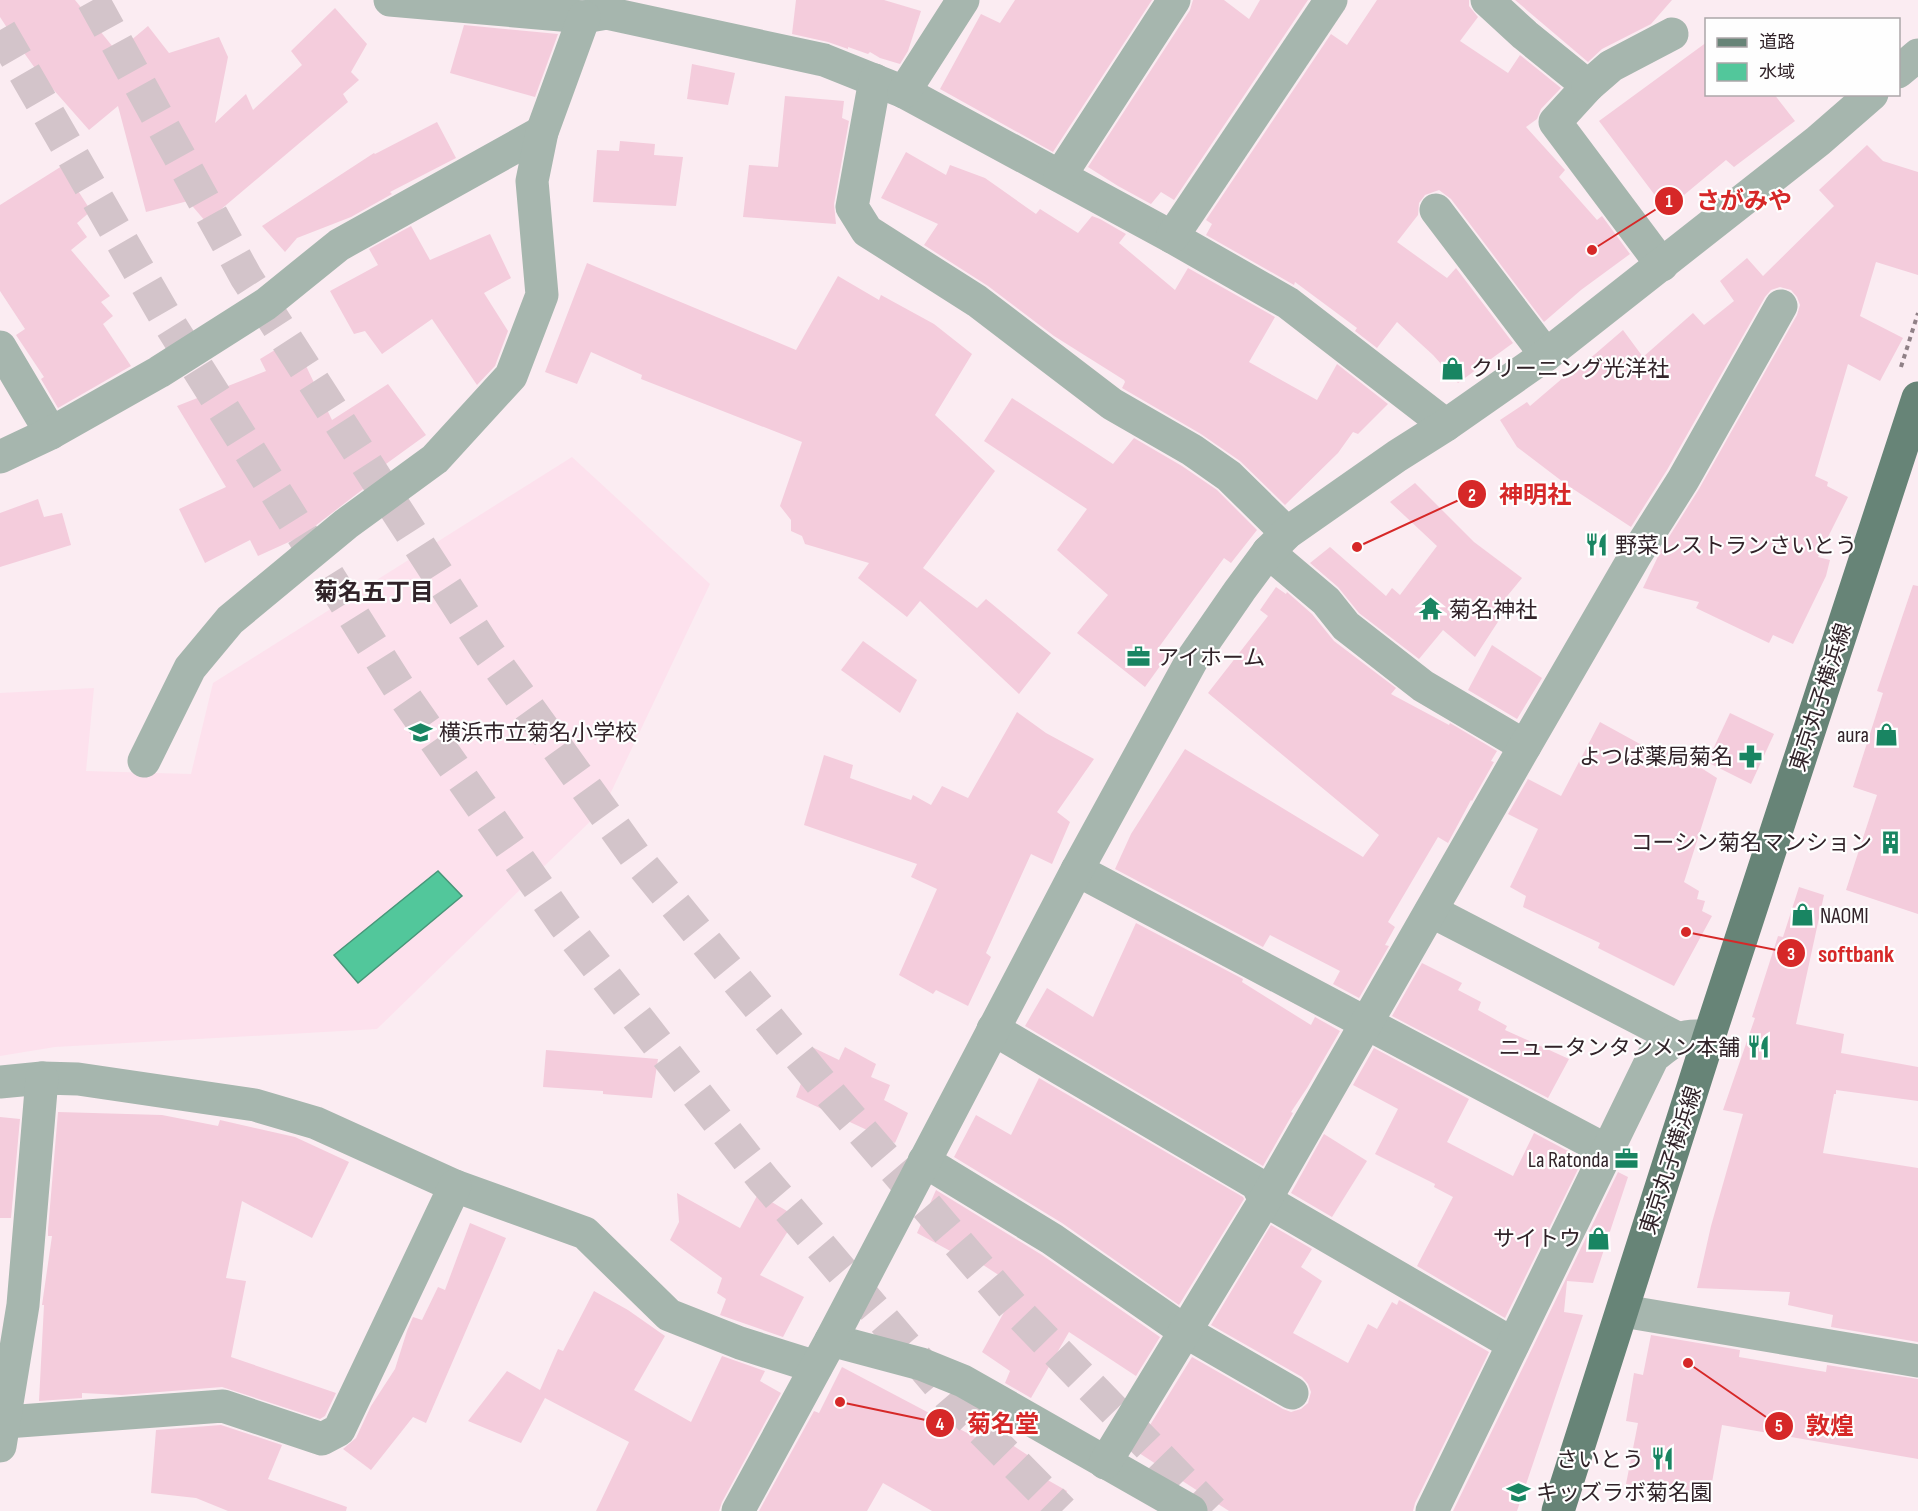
<svg xmlns="http://www.w3.org/2000/svg" width="1918" height="1511" viewBox="0 0 1918 1511" font-family="'Sofia Sans Condensed','Noto Sans JP',sans-serif">
  <rect width="100%" height="100%" fill="#fbecf2"/>
  <polygon fill="#fde1ed" points="572,457 710,584 603,809 377,1029 55,1047 0,1056 0,693 94,688 86,771 191,774 213,683"/>
  <polygon fill="#52c79b" stroke="#489679" stroke-width="1.5" points="438,871 462,896 358,983 334,955"/>
  <g fill="#f4ccdc">
    <polygon points="0,0 75,0 117,52 148,26 169,53 219,37 228,57 215,123 246,94 253,110 302,65 291,51 335,8 367,44 351,72 359,80 343,94 348,102 206,222 188,201 146,212 118,106 89,130 37,71 17,43 0,17"/>
    <polygon points="796,0 884,0 921,11 908,51 900,64 880,58 870,52 868,54 848,47 848,49 828,42 792,34"/>
    <polygon points="1015,0 1152,0 1053,152 940,89 981,14 1000,23"/>
    <polygon points="1193,0 1224,0 1249,19 1260,0 1308,0 1174,200 1161,192 1151,204 1118,186 1088,167 1190,10"/>
    <polygon points="1377,0 1469,0 1469,6 1478,17 1460,41 1508,73 1520,55 1561,88 1541,109 1537,119 1526,127 1565,170 1559,177 1597,220 1602,216 1630,254 1581,290 1544,322 1451,199 1439,190 1425,195 1419,203 1418,215 1397,242 1447,278 1456,268 1513,343 1458,383 1433,355 1397,322 1377,348 1355,331 1357,328 1295,282 1294,285 1206,235 1212,224 1206,220 1331,34 1347,45"/>
    <polygon points="1515,0 1672,0 1651,24 1602,49 1588,62"/>
    <polygon points="464,25 558,34 535,97 450,73"/>
    <polygon points="1707,42 1707,94 1774,94 1795,121 1734,167 1726,160 1666,210 1599,121"/>
    <polygon points="692,64 735,73 728,105 687,99"/>
    <polygon points="785,96 844,101 842,118 849,121 834,204 836,224 743,217 749,165 778,167"/>
    <polygon points="437,122 456,158 390,192 392,194 351,217 297,238 285,252 262,226 374,153 375,154"/>
    <polygon points="620,141 655,144 654,155 683,157 676,206 593,202 597,150 619,151"/>
    <polygon points="1867,145 1883,161 1918,172 1918,275 1876,262 1860,316 1903,338 1880,381 1848,364 1815,476 1828,482 1827,486 1848,497 1818,557 1830,560 1826,576 1793,644 1773,635 1769,643 1696,608 1699,602 1643,588 1662,548 1699,489 1797,315 1800,305 1797,297 1791,290 1780,287 1771,290 1765,297 1667,470 1631,527 1567,485 1517,447 1500,420 1527,402 1530,406 1578,365 1580,367 1623,330 1643,357 1693,313 1704,325 1734,301 1720,281 1747,258 1763,276 1834,206 1819,190"/>
    <polygon points="906,152 946,175 950,165 985,178 1036,214 1040,209 1078,233 1092,216 1100,219 1126,234 1119,243 1175,290 1188,268 1275,317 1249,362 1317,400 1337,364 1388,404 1358,434 1353,432 1338,453 1285,505 1240,461 1201,434 1122,388 1125,382 1124,380 1054,336 988,286 924,245 938,224 881,198"/>
    <polygon points="62,166 91,211 77,223 87,237 71,250 110,296 101,302 113,316 103,324 131,366 58,408 41,379 44,377 16,335 25,329 0,291 0,205"/>
    <polygon points="411,226 430,260 490,234 511,278 484,293 508,331 495,366 477,385 432,319 382,354 365,331 354,334 330,291 378,265 369,249"/>
    <polygon points="587,263 796,350 838,276 879,300 881,295 934,324 972,354 935,415 995,471 923,568 977,608 986,599 1051,653 1019,694 920,601 907,617 858,578 869,563 805,544 802,536 791,531 791,520 780,506 802,442 641,379 642,375 591,352 577,384 545,372"/>
    <polygon points="293,339 332,420 388,384 426,435 368,477 371,483 302,536 258,556 250,540 205,563 179,509 226,487 177,406 266,371 260,359"/>
    <polygon points="1012,398 1113,464 1134,438 1182,466 1217,490 1257,530 1231,563 1224,558 1159,647 1168,655 1145,687 1077,633 1108,595 1057,550 1087,509 984,441"/>
    <polygon points="1415,483 1474,542 1522,578 1499,606 1505,611 1475,657 1443,630 1419,659 1359,613 1338,587 1310,563 1330,547 1386,596 1392,588 1400,595 1437,546 1390,502"/>
    <polygon points="38,499 44,517 62,513 71,545 0,567 0,513"/>
    <polygon points="1913,585 1918,586 1918,914 1846,890 1877,795 1853,787 1883,693 1877,691"/>
    <polygon points="1276,587 1286,594 1287,592 1312,614 1334,641 1396,688 1391,694 1449,725 1450,723 1497,751 1491,761 1494,762 1472,801 1471,800 1448,843 1438,837 1388,922 1395,927 1385,945 1389,946 1359,998 1333,984 1340,971 1270,935 1263,947 1115,869 1131,834 1185,749 1363,857 1379,835 1208,693 1268,616 1260,610"/>
    <polygon points="863,641 917,680 900,713 841,670"/>
    <polygon points="1492,645 1542,678 1517,719 1468,690"/>
    <polygon points="1017,712 1046,733 1094,759 1057,812 1070,822 1052,864 1031,854 986,953 991,957 968,1006 936,990 933,994 899,975 937,889 911,877 917,864 804,825 824,755 853,765 850,778 911,800 913,795 931,805 942,786 968,798"/>
    <polygon points="1730,713 1774,734 1751,784 1707,762"/>
    <polygon points="1600,722 1660,755 1665,745 1717,778 1684,882 1699,891 1697,899 1705,901 1702,911 1712,916 1674,986 1598,948 1600,943 1523,907 1526,896 1510,887 1538,829 1508,814 1528,779 1561,796"/>
    <polygon points="1799,887 1824,895 1796,1024 1844,1034 1841,1053 1918,1067 1918,1101 1836,1090 1836,1094 1834,1094 1823,1153 1918,1168 1918,1342 1831,1327 1833,1315 1788,1305 1790,1292 1697,1288 1711,1226 1743,1114 1723,1110 1755,1018 1752,1017 1778,936 1783,937"/>
    <polygon points="1136,923 1243,979 1242,982 1311,1025 1315,1017 1340,1031 1307,1088 1291,1112 1293,1113 1263,1166 1025,1026 1047,988 1093,1017"/>
    <polygon points="1422,963 1462,983 1458,990 1481,1002 1478,1010 1507,1026 1505,1030 1569,1059 1548,1098 1392,1016"/>
    <polygon points="845,1047 876,1064 871,1077 890,1085 884,1100 908,1113 895,1143 796,1097 814,1048 839,1060"/>
    <polygon points="1374,1048 1469,1099 1447,1142 1513,1176 1534,1133 1583,1159 1505,1318 1417,1266 1453,1197 1434,1187 1435,1184 1375,1154 1398,1109 1353,1085"/>
    <polygon points="546,1050 658,1059 652,1098 603,1094 603,1091 543,1087"/>
    <polygon points="1039,1078 1243,1197 1244,1199 1179,1305 1062,1223 954,1157 976,1115 1011,1135"/>
    <polygon points="58,1112 162,1115 218,1126 220,1120 295,1137 349,1162 312,1238 242,1201 226,1278 246,1281 231,1357 336,1393 325,1416 320,1419 222,1387 122,1395 82,1393 82,1398 39,1401 44,1305 42,1305 52,1236 48,1236 48,1230"/>
    <polygon points="0,1117 20,1119 11,1218 0,1218"/>
    <polygon points="1324,1134 1367,1161 1332,1217 1291,1193"/>
    <polygon points="1618,1172 1628,1177 1593,1283 1567,1281 1564,1312 1583,1315 1517,1511 1453,1511"/>
    <polygon points="936,1190 1042,1255 1160,1337 1136,1376 1069,1332 1031,1398 1005,1383 1010,1371 982,1352 1013,1296 1008,1293 1014,1285 957,1248 954,1253 917,1233"/>
    <polygon points="677,1193 740,1228 758,1194 797,1217 760,1275 804,1297 783,1337 720,1315 726,1299 717,1293 722,1278 670,1240 679,1222"/>
    <polygon points="470,1223 506,1238 494,1266 426,1423 413,1417 371,1470 343,1449 356,1438 371,1406 395,1369 407,1331 413,1317 422,1320 438,1287 445,1290"/>
    <polygon points="1271,1225 1312,1249 1301,1267 1322,1281 1293,1333 1348,1363 1368,1324 1377,1329 1392,1302 1397,1305 1399,1300 1489,1352 1415,1503 1413,1511 1229,1511 1139,1453 1142,1444 1139,1443 1192,1357 1283,1409 1291,1412 1301,1409 1308,1403 1311,1392 1308,1384 1302,1377 1211,1325"/>
    <polygon points="594,1291 628,1310 665,1336 634,1390 691,1422 722,1356 765,1371 760,1381 781,1393 722,1502 719,1511 596,1511 629,1442 545,1398 521,1443 468,1421 507,1371 540,1390 558,1349 563,1351"/>
    <polygon points="1651,1335 1740,1350 1739,1357 1826,1372 1827,1365 1918,1379 1918,1459 1722,1425 1709,1500 1626,1484 1638,1423 1626,1421 1634,1373 1643,1375"/>
    <polygon points="842,1367 988,1444 994,1433 1029,1456 1023,1466 1067,1491 1056,1511 932,1511 883,1483 867,1511 759,1511 814,1411 819,1413"/>
    <polygon points="221,1425 282,1445 268,1479 347,1507 346,1511 228,1511 196,1498 151,1493 156,1430"/>
  </g>
  <g fill="none" stroke-linecap="round" stroke-linejoin="round">
    <g stroke="#d3c4ca" stroke-width="33" stroke-dasharray="33 16" stroke-linecap="butt">
      <polyline points="93,0 246,277 486,649 635,856 831,1095 1012,1306 1212,1511"/>
      <polyline points="0,30 166,318 404,696 564,924 763,1179 951,1399 1062,1511"/>
    </g>
    <polyline stroke="#908187" stroke-width="4" stroke-dasharray="4.5 4.5" stroke-linecap="butt" points="1901,367 1918,313"/>
    <g stroke="#a6b6ae" stroke-width="33">
      <polyline points="390,0 584,17 607,13 824,60 904,92 1172,237 1288,303 1446,425"/>
      <polyline points="1487,0 1525,35 1588,86 1555,122 1662,265"/>
      <polyline points="1898,72 1918,55"/>
      <polyline points="875,80 852,207 867,231 977,301 1112,404 1192,450 1229,476 1287,533"/>
      <polyline points="1588,86 1611,66 1672,34"/>
      <polyline points="904,92 963,0"/>
      <polyline points="1060,176 1174,0"/>
      <polyline points="1436,210 1546,355"/>
      <polyline points="1172,237 1331,0"/>
      <polyline points="0,347 51,433"/>
      <polyline points="0,457 51,433 159,372 266,304 339,245 542,132"/>
      <polyline points="1268,552 1326,601 1346,626 1423,686 1525,746"/>
      <polyline points="144,761 190,668 230,620 346,524 435,459 511,376 542,295 532,181 542,132 584,17"/>
      <polyline points="1077,870 1606,1150"/>
      <polyline points="1431,911 1677,1038"/>
      <polyline points="993,1029 1257,1184 1265,1200 1513,1344"/>
      <polyline points="0,1082 42,1078 78,1079 255,1105 316,1123 455,1186 585,1233 669,1315 740,1343 816,1367"/>
      <polyline points="924,1161 1052,1239 1186,1332 1292,1393"/>
      <polyline points="1623,1311 1918,1361"/>
      <polyline points="831,1340 921,1364 963,1381 1191,1511"/>
      <polyline points="6,1422 223,1406 322,1439 339,1430 455,1186"/>
      <polyline points="0,1446 23,1305 42,1078"/>
      <polyline points="1105,1463 1265,1200 1525,746 1635,556 1683,480 1781,306"/>
      <polyline points="738,1511 831,1340 1077,870 1193,658 1240,590 1268,552 1287,533 1397,456 1446,425 1546,355 1818,141 1872,94"/>
      <path d="M 1432,1511 L 1653,1057 C 1674,1040 1681,1033 1709,1037"/>
    </g>
    <polyline stroke="#678477" stroke-width="33" points="1558,1511 1709,1037 1918,398"/>
  </g>
  <defs>
    <symbol id="shop-bare" viewBox="-9 -9 18 18"><path d="M-5-2.5h2.3a2.7 3.5 0 0 1 5.4 0H5L5.5 6h-11ZM-1.5-2.5h3a1.5 2.3 0 0 0-3 0Z" fill="#198562" stroke="#fefefe" stroke-width="2.5" paint-order="stroke"/></symbol>
    <symbol id="restaurant-bare" viewBox="-9 -9 18 18"><path d="M-5-6h1v4h1v-4h1v4h1v-4h1v5L-1.5 .5V6h-2V.5L-5-1ZM5-6V6H3V1.5H1.5Q1.5-4 5-6Z" fill="#198562" stroke="#fefefe" stroke-width="2.5" paint-order="stroke"/></symbol>
    <symbol id="temple-bare" viewBox="-9 -9 18 18"><path d="M0-6L5-2H3V0L6.5 2.5H4V6H1.5V3h-3V6H-4V2.5H-6.5L-3 0V-2H-5Z" fill="#198562" stroke="#fefefe" stroke-width="2.5" paint-order="stroke"/></symbol>
    <symbol id="office-bare" viewBox="-9 -9 18 18"><path d="M-6-3h4V-5.5h4V-3h4V5H-6ZM-1-4.5V-3h2v-1.5ZM-6 0V1H6V0Z" fill="#198562" stroke="#fefefe" stroke-width="2.5" paint-order="stroke"/></symbol>
    <symbol id="school-bare" viewBox="-9 -9 18 18"><path d="M0-5L7-2L0 1L-7-2ZM-4 1L0 2.5L4 1V4Q0 6-4 4Z" fill="#198562" stroke="#fefefe" stroke-width="2.5" paint-order="stroke"/></symbol>
    <symbol id="pharmacy-bare" viewBox="-9 -9 18 18"><path d="M-2-6h4v4h4v4h-4v4h-4v-4h-4v-4h4Z" fill="#198562" stroke="#fefefe" stroke-width="2.5" paint-order="stroke"/></symbol>
    <symbol id="building-bare" viewBox="-9 -9 18 18"><path d="M-4-6H4V6H1V3H-1V6H-4ZM-2.5-4.3h1.7v1.8h-1.7ZM.8-4.3h1.7v1.8H.8ZM-2.5-1h1.7V.8h-1.7ZM.8-1h1.7V.8H.8Z" fill="#198562" stroke="#fefefe" stroke-width="2.5" paint-order="stroke"/></symbol>
  </defs>
  <g fill-rule="evenodd">
    <use href="#shop-bare" x="1436" y="352" width="33" height="33"/>
    <use href="#restaurant-bare" x="1580" y="528" width="33" height="33"/>
    <use href="#temple-bare" x="1414" y="592" width="33" height="33"/>
    <use href="#office-bare" x="1122" y="640" width="33" height="33"/>
    <use href="#school-bare" x="404" y="716" width="33" height="33"/>
    <use href="#shop-bare" x="1870" y="718" width="33" height="33"/>
    <use href="#pharmacy-bare" x="1734" y="740" width="33" height="33"/>
    <use href="#building-bare" x="1874" y="826" width="33" height="33"/>
    <use href="#shop-bare" x="1786" y="898" width="33" height="33"/>
    <use href="#restaurant-bare" x="1742" y="1030" width="33" height="33"/>
    <use href="#office-bare" x="1610" y="1142" width="33" height="33"/>
    <use href="#shop-bare" x="1582" y="1222" width="33" height="33"/>
    <use href="#restaurant-bare" x="1646" y="1442" width="33" height="33"/>
    <use href="#school-bare" x="1502" y="1476" width="33" height="33"/>
  </g>
  <g text-anchor="middle" stroke-width="4.5" stroke-linejoin="round" paint-order="stroke">
    <g font-size="22" fill="#312329" stroke="#fefefe" text-anchor="start">
      <text x="1471" y="376">クリーニング光洋社</text>
      <text x="1615" y="553">野菜レストランさいとう</text>
      <text x="1449" y="617">菊名神社</text>
      <text x="1157" y="665">アイホーム</text>
      <text x="439" y="740">横浜市立菊名小学校</text>
      <text x="1869" y="742" text-anchor="end">aura</text>
      <text x="1733" y="764" text-anchor="end">よつば薬局菊名</text>
      <text x="1872" y="850" text-anchor="end">コーシン菊名マンション</text>
      <text x="1820" y="923">NAOMI</text>
      <text x="1740" y="1055" text-anchor="end">ニュータンタンメン本舗</text>
      <text x="1609" y="1167" text-anchor="end">La Ratonda</text>
      <text x="1581" y="1246" text-anchor="end">サイトウ</text>
      <text x="1644" y="1467" text-anchor="end">さいとう</text>
      <text x="1536" y="1500">キッズラボ菊名園</text>
    </g>
    <g font-size="22" fill="#312329" stroke="#fefefe">
      <text transform="translate(1820 697) rotate(-72)" y="8">東京丸子横浜線</text>
      <text transform="translate(1670 1160) rotate(-72)" y="8">東京丸子横浜線</text>
    </g>
    <g font-size="24" font-weight="bold" fill="#312329" stroke="#fefefe">
      <text x="374" y="600">菊名五丁目</text>
    </g>
  </g>
  <path fill="none" stroke="#d62828" stroke-width="2" d="M1592 250L1669 201M1357 547L1472 494M1686 932L1791 953M840 1402L940 1423M1688 1363L1779 1426"/>
  <g fill="#d62828" stroke="#fefefe" stroke-width="2">
    <circle cx="1592" cy="250" r="6"/>
    <circle cx="1357" cy="547" r="6"/>
    <circle cx="1686" cy="932" r="6"/>
    <circle cx="840" cy="1402" r="6"/>
    <circle cx="1688" cy="1363" r="6"/>
    <circle cx="1669" cy="201" r="15"/>
    <circle cx="1472" cy="494" r="15"/>
    <circle cx="1791" cy="953" r="15"/>
    <circle cx="940" cy="1423" r="15"/>
    <circle cx="1779" cy="1426" r="15"/>
  </g>
  <g font-size="18" text-anchor="middle" font-weight="bold" fill="#fff">
    <text x="1669" y="207">1</text>
    <text x="1472" y="501">2</text>
    <text x="1791" y="960">3</text>
    <text x="940" y="1430">4</text>
    <text x="1779" y="1432">5</text>
  </g>
  <g font-size="24" text-anchor="middle" font-weight="bold" fill="#d62828" stroke="#fefefe" stroke-width="4.5" stroke-linejoin="round" paint-order="stroke">
    <text x="1744" y="209">さがみや</text>
    <text x="1535" y="503">神明社</text>
    <text x="1856" y="962">softbank</text>
    <text x="1003" y="1432">菊名堂</text>
    <text x="1830" y="1434">敦煌</text>
  </g>
  <rect x="1705" y="18" width="195" height="78" fill="#fefefe" stroke="#aca6a9" stroke-width="1.5"/>
  <rect x="1717" y="38" width="30" height="9" fill="#678477" stroke="#aca6a9" stroke-width="1.5"/>
  <text x="1759" y="48" font-size="18" fill="#312329">道路</text>
  <rect x="1717" y="63" width="30" height="18" fill="#52c79b" stroke="#aca6a9" stroke-width="1.5"/>
  <text x="1759" y="78" font-size="18" fill="#312329">水域</text>
</svg>
